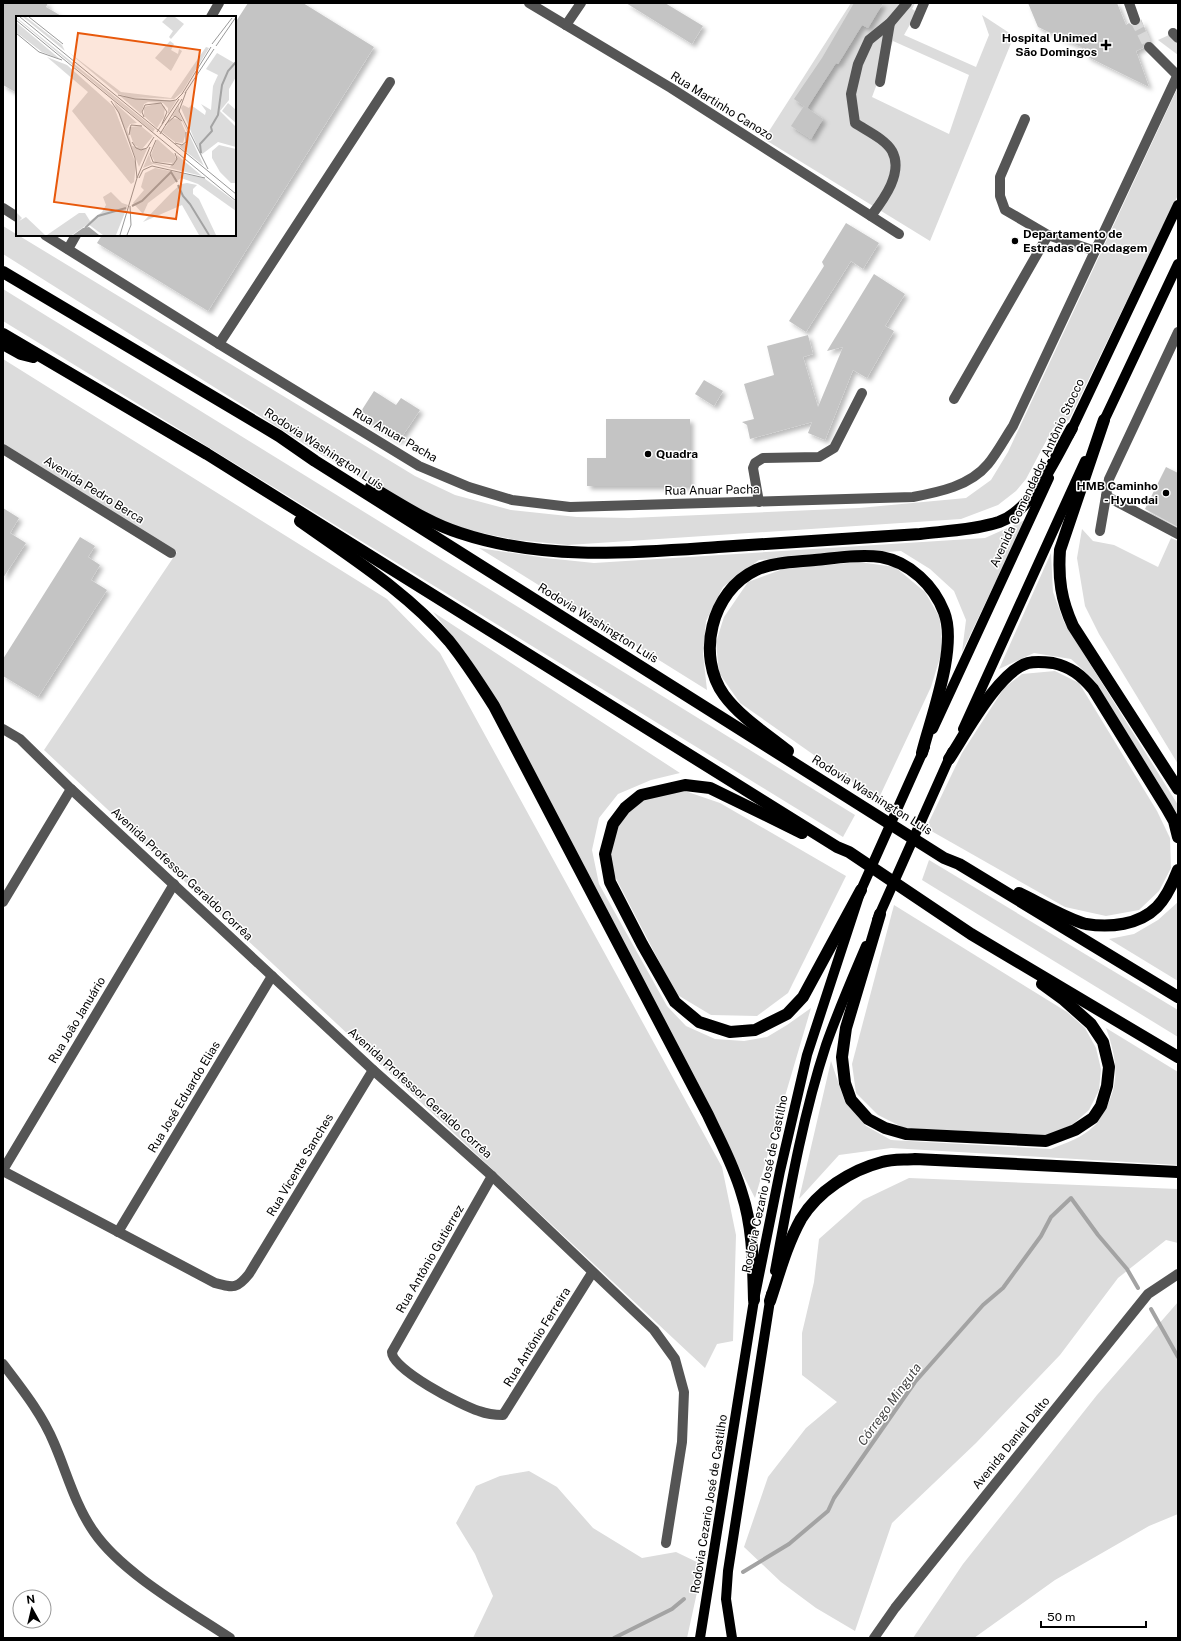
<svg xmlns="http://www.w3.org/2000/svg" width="1181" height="1641" viewBox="0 0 1181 1641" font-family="'Public Sans',sans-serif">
  <defs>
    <filter id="shadow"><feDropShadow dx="3.5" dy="3.5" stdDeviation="2" flood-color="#0004"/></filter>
  </defs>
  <rect width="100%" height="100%" fill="#fff"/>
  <g fill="#dcdcdc" fill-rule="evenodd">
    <path d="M 851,3 L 915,3 L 912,9 L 917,12 L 904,35 L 976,67 L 989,35 L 982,15 L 1014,36 L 930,241 L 764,139 ZM 893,41 L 969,75 L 949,134 L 872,97 Z"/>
    <polygon points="1169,35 1178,44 1178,55 1158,40"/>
    <polygon points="1178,87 1178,195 1069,420 1053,428 1026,479 1016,491 998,505 961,519 568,545 516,540 458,528 390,495 322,455 3,254 3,226 415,476 455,495 511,510 577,517 629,518 859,508 966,498 991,480 1008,452"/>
    <polygon points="3,289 855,815 843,837 3,321"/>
    <polygon points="3,359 387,599 440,653 722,1167 736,1235 733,1341 717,1344 705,1368 44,750 177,552 3,443"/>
    <polygon points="1025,520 962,652 966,620 954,591 930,569 901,551 759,560 723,587 706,621 703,654 707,690 479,548 546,558 594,563 985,538"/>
    <polygon points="1082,529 1093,541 1114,545 1158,567 1171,538 1178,541 1178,764 1099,634 1085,606 1077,558"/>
    <polygon points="1051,553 1053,592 1064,622 1178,805 1178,815 1094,680 1071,659 1034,653 999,669"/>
    <polygon points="859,562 895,567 925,592 940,618 942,651 931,687 878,800 740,703 719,673 716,642 724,617 748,582 783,569"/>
    <polygon points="433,612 680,773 651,780 618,794 599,818 592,850 599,884 667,1006 686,1026 715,1039 744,1041 767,1037 787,1025 811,1008 755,1198 493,694 465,652"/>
    <polygon points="1055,671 1079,683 1157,811 1170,838 1171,868 1159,891 1139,910 1106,916 1065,907 926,828 962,753 1004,688 1022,674"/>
    <polygon points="685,791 720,803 846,876 788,993 757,1016 711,1015 676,994 610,867 612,830 634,804 658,793"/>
    <polygon points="929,860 1178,1010 1178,1037 922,880"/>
    <polygon points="1178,902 1178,981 1109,939 1134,934 1158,920"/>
    <polygon points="894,905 1067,1012 1085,1028 1096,1048 1101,1069 1099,1090 1089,1110 1072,1125 1047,1135 904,1128 878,1115 856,1093 852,1064"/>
    <path d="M 1106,1028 L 1178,1072 L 1178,1165 L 891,1148 L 839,1155 L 799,1199 L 831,1061 L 845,1102 L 866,1126 L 891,1140 L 1051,1149 C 1066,1143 1082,1138 1094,1126 C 1098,1123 1100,1118 1103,1113 C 1121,1084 1117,1059 1106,1028 Z"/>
    <polygon points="909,1178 1178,1189 1178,1243 1166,1240 1118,1278 1060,1355 976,1443 892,1523 855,1631 816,1608 781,1582 744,1547 768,1477 806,1428 837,1402 802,1375 802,1333 814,1282 819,1239 863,1200"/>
    <polygon points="1178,1302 1178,1514 1149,1526 1055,1580 974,1638 913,1638 963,1564 1097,1395"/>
    <polygon points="529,1471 557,1487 593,1528 642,1558 676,1552 703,1565 687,1638 473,1638 493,1596 475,1554 456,1523 476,1486 500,1476"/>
  </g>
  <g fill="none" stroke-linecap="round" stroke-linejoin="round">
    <g stroke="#a3a3a3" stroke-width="4">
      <polyline points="1151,1309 1178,1357"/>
      <polyline points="743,1572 789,1544 828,1511 834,1498 915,1382 983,1305 1003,1288 1041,1236 1051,1217 1071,1198 1098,1235 1127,1269 1138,1288"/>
      <polyline points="614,1638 672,1609 684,1599"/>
    </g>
  </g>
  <g fill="#c4c4c4" filter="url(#shadow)">
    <polygon points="3,3 48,3 46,7 63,17 17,17 17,93 3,85"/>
    <polygon points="248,3 303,3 374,47 208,311 97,243 102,235 235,235 235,23"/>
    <polygon points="626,3 665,3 703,26 692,44"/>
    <polygon points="854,3 883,3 868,28 862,25 838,64 836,63 807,108 794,99 822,58"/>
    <polygon points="1028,3 1117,3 1126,25 1129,23 1133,26 1138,26 1140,24 1141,19 1150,41 1145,42 1143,48 1136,51 1149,87 1088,57 1081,47 1038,27"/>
    <polygon points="804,106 823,119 811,139 791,126"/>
    <polygon points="846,223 879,243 863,269 851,261 806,332 789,321 824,266 822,262"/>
    <polygon points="874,274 905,294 885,326 894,331 867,378 853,370 825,440 808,433 812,422 750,439 747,425 742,422 754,419 744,384 774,375 767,346 808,335 813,354 803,357 818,407 843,347 827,351"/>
    <polygon points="704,380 723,391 714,406 695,394"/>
    <polygon points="374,391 396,405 401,398 420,410 399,441 358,416"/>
    <polygon points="606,419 690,419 690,486 587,486 587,458 606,458"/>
    <polygon points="1166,467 1178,473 1178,527 1145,509"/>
    <polygon points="3,508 19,518 10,533 26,543 3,578"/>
    <polygon points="80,537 95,546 88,557 100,565 91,580 107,590 38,697 3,676 3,659"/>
  </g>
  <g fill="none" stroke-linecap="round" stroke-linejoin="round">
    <polyline stroke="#d9d9d9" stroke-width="10" stroke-dasharray="10 5" stroke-linecap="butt" points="1135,20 1149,47"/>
    <g stroke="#555" stroke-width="10">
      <polyline points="529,3 671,88 899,234"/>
      <polyline points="1129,3 1135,20"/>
      <polyline points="211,17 219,3"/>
      <polyline points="915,24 924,3"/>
      <polyline points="566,25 581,3"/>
      <polyline points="1173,33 1178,38"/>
      <polyline points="1149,47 1177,75"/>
      <polyline points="880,82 890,23"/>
      <polyline points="1025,119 1000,177 1000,196 1005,210 1048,235"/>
      <polyline points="3,208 17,217"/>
      <path d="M 871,216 C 883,200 904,173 892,151 C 885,139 867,131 855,123 L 851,94 L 858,64 L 869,40 L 890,23 L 907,3"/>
      <path d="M 45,235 L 219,344 L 419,466 L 469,487 L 512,500 L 570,507 L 913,497 C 939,492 970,486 988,464 C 997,453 1005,438 1013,426 L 1178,74"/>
      <polyline points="68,249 76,235"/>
      <polyline points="219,344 390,82"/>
      <polyline points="954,399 1048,235 1095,251"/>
      <polyline points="3,449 171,553"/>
      <polyline points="1106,496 1178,534"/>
      <polyline points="759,502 753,468 755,463 763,458 819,457 834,448 862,393"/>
      <polyline points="1100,531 1109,479 1178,332"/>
      <polyline points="3,729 20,739 71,789 373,1070 492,1176 654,1330 675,1359 684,1392 682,1442 666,1543"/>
      <polyline points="3,902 71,789"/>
      <polyline points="3,1170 174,884"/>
      <path d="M 3,1171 L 215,1283 C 234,1288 237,1289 249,1274 L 373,1070"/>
      <path d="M 492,1176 L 392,1352 C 391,1369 462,1406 479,1411 C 487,1414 495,1415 503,1415 L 592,1273"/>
      <polyline points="118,1232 272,976"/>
      <path d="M 3,1364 C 22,1389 42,1414 54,1443 C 67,1473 75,1505 94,1532 C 122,1573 188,1610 230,1638"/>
      <polyline points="874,1638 895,1608 1148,1294 1178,1274"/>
    </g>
    <g stroke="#000" stroke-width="10">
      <polyline points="1101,427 1178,264"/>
      <polyline points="1069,435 1178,205"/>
      <polyline points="933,729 1049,478"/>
      <polyline points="963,729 1085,461"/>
      <polyline points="877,920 952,752"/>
      <path d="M 775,1271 C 789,1195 802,1118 826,1045 C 838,1011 852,979 866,946"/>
      <polyline points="700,1638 754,1300 780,1171 807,1055 861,890 925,747"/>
      <polyline points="732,1638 726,1599 728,1571 771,1294"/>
    </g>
    <g stroke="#000" stroke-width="12">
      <polyline points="3,272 279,436 315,461 944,858 959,864 1178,997"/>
      <polyline points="3,334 207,454 837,847 849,852 971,934 1178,1057"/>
      <polyline points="3,344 21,354 33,357"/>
      <path d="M 1104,420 L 1060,550 C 1058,578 1061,600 1073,626 L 1178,789"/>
      <path d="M 371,487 C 399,503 428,523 460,533 C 544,561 631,553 718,547 C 785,543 853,538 920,534 C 946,531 974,530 999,522 C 1033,510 1055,458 1072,428"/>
      <path d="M 300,521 C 352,558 408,593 449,641 C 466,662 480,684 494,706 L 708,1115 C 720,1141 734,1166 742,1194 C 753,1227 753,1265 754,1300"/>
      <path d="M 788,751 C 767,734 740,717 724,695 C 696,656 711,591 756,570 C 774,562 795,562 815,560 C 837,558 860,554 881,557 C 910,562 934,586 944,612 C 958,647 931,717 922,753"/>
      <path d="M 949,759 C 966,733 999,671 1028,663 C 1036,661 1045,662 1053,663 C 1071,667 1081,675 1093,689 L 1166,807 L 1174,821 L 1178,837"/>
      <polyline points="802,833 710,788 685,785 641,795 625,808 613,824 605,854 610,882 642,944 675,1002 699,1022 730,1032 755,1030 787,1014 803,997 861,890"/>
      <path d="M 1019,893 C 1036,901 1069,920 1086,924 C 1110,928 1139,925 1157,907 C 1167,897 1173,883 1178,870"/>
      <polyline points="880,914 846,1028 842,1057 845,1083 851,1100 868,1119 885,1128 906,1134 1046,1141 1075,1130 1093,1118 1101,1106 1107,1086 1109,1067 1103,1042 1091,1024 1064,1000 1042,984"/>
      <path d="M 770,1301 C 779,1274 787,1244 801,1219 C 818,1191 851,1170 882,1162 C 892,1159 904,1160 915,1159 L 1178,1172"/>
    </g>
  </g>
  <g fill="#000" stroke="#fff" stroke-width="1.5">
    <path d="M1104 39h4v4h4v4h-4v4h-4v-4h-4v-4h4z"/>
    <circle cx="1015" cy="241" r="4"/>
    <circle cx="648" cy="454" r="4"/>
    <circle cx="1166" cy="493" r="4"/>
  </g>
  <g text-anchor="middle" stroke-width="3" stroke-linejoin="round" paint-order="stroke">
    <g font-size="12" font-weight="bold" fill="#000" stroke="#fff" text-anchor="end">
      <text x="1097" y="42">Hospital Unimed<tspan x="1097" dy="14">São Domingos</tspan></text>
      <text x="1023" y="238" text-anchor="start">Departamento de<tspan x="1023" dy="14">Estradas de Rodagem</tspan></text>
      <text x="656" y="458" text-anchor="start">Quadra</text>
      <text x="1158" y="490">HMB Caminho<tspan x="1158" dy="14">- Hyundai</tspan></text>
    </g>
    <g font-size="12" fill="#000" stroke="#fff">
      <text transform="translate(722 106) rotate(32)" y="4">Rua Martinho Canozo</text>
      <text transform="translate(395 435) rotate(30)" y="4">Rua Anuar Pacha</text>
      <text transform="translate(324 449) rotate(33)" y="4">Rodovia Washington Luís</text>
      <text transform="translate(1037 473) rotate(-65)" y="4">Avenida Comendador Antônio Stocco</text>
      <text transform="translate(94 490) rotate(32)" y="4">Avenida Pedro Berca</text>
      <text transform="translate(712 490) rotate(-1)" y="4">Rua Anuar Pacha</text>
      <text transform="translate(598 623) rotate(32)" y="4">Rodovia Washington Luís</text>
      <text transform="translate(872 795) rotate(32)" y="4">Rodovia Washington Luís</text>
      <text transform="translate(182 874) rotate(43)" y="4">Avenida Professor Geraldo Corrêa</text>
      <text transform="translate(77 1020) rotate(-59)" y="4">Rua João Januário</text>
      <text transform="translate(420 1093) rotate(42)" y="4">Avenida Professor Geraldo Corrêa</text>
      <text transform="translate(184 1097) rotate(-59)" y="4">Rua José Eduardo Elias</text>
      <text transform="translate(300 1165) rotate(-59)" y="4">Rua Vicente Sanches</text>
      <text transform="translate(765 1184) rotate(-78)" y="4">Rodovia Cezario José de Castilho</text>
      <text transform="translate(430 1259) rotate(-60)" y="4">Rua Antônio Gutierrez</text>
      <text transform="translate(537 1337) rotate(-58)" y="4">Rua Antônio Ferreira</text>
      <text transform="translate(1011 1443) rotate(-51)" y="4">Avenida Daniel Dalto</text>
      <text transform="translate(709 1504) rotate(-81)" y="4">Rodovia Cezario José de Castilho</text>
    </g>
    <g font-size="13" font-style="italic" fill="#444" stroke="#fff">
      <text transform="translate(889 1404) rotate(-54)" y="5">Córrego Minguta</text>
    </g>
  </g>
  <g transform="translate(16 16)">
    <rect width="220" height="220" fill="#fff"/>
    <path d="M 0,1 L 139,113 L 137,116 L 0,2 ZM 7,1 L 10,1 L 46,29 L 49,35 ZM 151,1 L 159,1 L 168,8 L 155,23 L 153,21 L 157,15 L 146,6 ZM 0,6 L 44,43 L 26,36 L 0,16 ZM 154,25 L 158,28 L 155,34 L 162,38 L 163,33 L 166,35 L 155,55 L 139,42 ZM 190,31 L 193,32 L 166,76 L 158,83 L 113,81 L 102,78 L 51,35 L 105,76 L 155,82 ZM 201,37 L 220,48 L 220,61 L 213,73 L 213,84 L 204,95 L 220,111 L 220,131 L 202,126 L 185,139 L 165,92 L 167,89 L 173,92 L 175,89 L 189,99 L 190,95 L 185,88 L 195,94 L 197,70 L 202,59 L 190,53 ZM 31,41 L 51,49 L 98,91 L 120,148 L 118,166 L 115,168 L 56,95 L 72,76 ZM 104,80 L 160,85 L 152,98 L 152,92 L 147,87 L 132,86 L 128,88 L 125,98 ZM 98,86 L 121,107 L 114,108 L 111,113 L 116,130 L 131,133 L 123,151 ZM 143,87 L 149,91 L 148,101 L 141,112 L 128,100 L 128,91 ZM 212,87 L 220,94 L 220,107 L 206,95 ZM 163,89 L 163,97 L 188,150 L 163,130 L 171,127 L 173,120 L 165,103 L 156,100 ZM 156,102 L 164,103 L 170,117 L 167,127 L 159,126 L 146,116 ZM 125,110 L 137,120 L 126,133 L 118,129 L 113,115 L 113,111 ZM 141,123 L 159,139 L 159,147 L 139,146 L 135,139 ZM 203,129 L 220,133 L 220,167 L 215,167 L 204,156 L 196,142 L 196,135 ZM 133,138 L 135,146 L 154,151 L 161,139 L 186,160 L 137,148 L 127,152 ZM 139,152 L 188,162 L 220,186 L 220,195 L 182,168 L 165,162 L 132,187 L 127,198 L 117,187 L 128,174 L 125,171 L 129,157 ZM 171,167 L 181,169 L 177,173 L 177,178 L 183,183 L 200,219 L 183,219 L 166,189 L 127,206 L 155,177 L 165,168 ZM 95,176 L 106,187 L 112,189 L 100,219 L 87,219 L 72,208 L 56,219 L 31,219 L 63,197 L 69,197 L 74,205 L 86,196 L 90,189 L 87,181 ZM 0,196 L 6,202 L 3,205 L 10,201 L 29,219 L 0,219 Z" fill="#dcdcdc"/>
    <path d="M 73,211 L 83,219 L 57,219 L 67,212 Z" fill="#a3a3a3"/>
    <path fill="none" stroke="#a3a3a3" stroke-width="2" d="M 185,137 L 184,128 L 196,115 L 195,111 L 202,99 L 206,69 L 212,55 L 220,46M 162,169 L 167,180 L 174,188 L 193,219M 116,190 L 126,185 L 155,156 L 161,166M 69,212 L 82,200 L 110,192"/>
    <path fill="none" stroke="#999" stroke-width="1" d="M 4,1 L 220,178M 13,1 L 47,28M 0,4 L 220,185M 0,17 L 23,36M 196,28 L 216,2M 200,30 L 220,1M 23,36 L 46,44M 170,76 L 163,95 L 192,153M 169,77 L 198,33M 166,78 L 195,31M 102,79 L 119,83 L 154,85 L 160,84 L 167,77M 95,85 L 103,97 L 119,142 L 121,162M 128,101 L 126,96 L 129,89 L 145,87 L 151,96 L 146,108M 149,109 L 159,100 L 166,105M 141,116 L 163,83M 144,118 L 166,83M 113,119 L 115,109 L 126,110M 140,124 L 134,138 L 137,146 L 157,149 L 161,143 L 159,137M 116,126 L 120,132 L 125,134 L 131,132 L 138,121M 159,127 L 166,129 L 170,126 L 170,116M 123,162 L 127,154 L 136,150 L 189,162M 104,219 L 121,162 L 134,131M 111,219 L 115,209 L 114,190"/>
    <path fill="#e8590c" fill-opacity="0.15" stroke="#e8590c" stroke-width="2" d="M 62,17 L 184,34 L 160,203 L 38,186 Z"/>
    <rect width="220" height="220" fill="none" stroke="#000" stroke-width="2"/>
  </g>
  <rect width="1181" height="1641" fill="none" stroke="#000000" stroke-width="8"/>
  <g transform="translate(32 1609) rotate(352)"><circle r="19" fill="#ffffff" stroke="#999999"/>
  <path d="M0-3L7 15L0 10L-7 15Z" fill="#000000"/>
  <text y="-6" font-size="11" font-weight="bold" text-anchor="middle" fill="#000000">N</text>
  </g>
  <path d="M1041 1621v6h105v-6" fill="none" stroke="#000000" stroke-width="2"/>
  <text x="1047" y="1621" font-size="12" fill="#000000" stroke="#ffffff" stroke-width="3" paint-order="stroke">50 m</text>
</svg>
